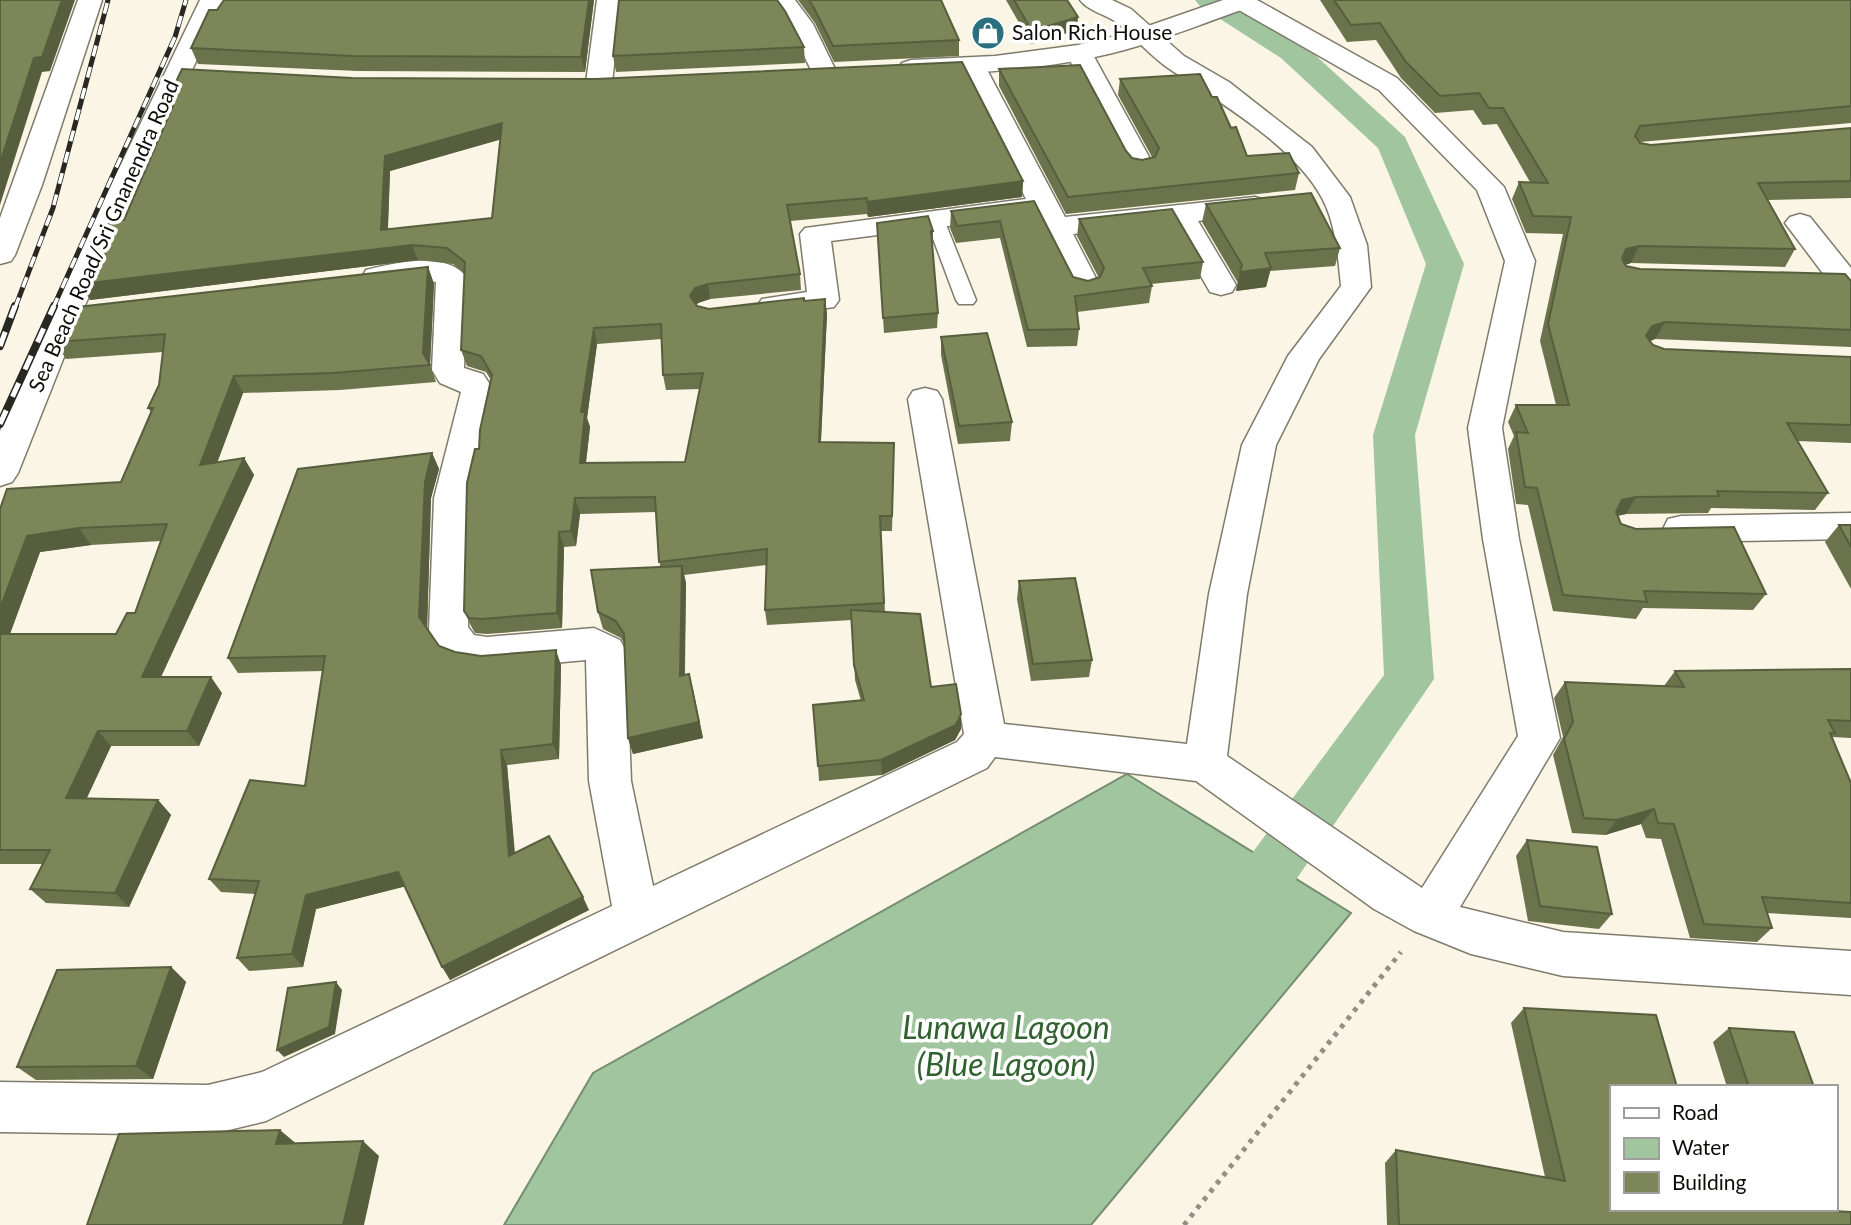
<svg xmlns="http://www.w3.org/2000/svg" width="1851" height="1225" viewBox="0 0 1851 1225" font-family="Lato,sans-serif">
  <rect width="100%" height="100%" fill="#faf5e5"/>
  <polygon fill="#a1c59e" stroke="#758e71" stroke-width="2" points="1127,774 1351,913 1091,1225 504,1225 593,1073"/>
  <g fill="none" stroke-linecap="round" stroke-linejoin="round">
    <polygon fill="#a1c59e" fill-rule="evenodd" points="1195,0 1231,0 1303,44 1405,137 1464,264 1415,435 1434,679 1258,935 1238,943 1218,935 1210,917 1218,899 1384,675 1373,435 1426,264 1378,148 1281,58 1200,6"/>
    <defs>
      <polygon id="lane" points="934,211 943,217 976,300 973,304 959,304 956,300 925,217"/>
      <g id="street">
        <polygon points="78,0 102,0 42,185 15,255 11,261 0,264 0,218"/>
        <polygon points="597,0 621,0 612,83 608,89 599,91 590,89 586,83"/>
        <polygon points="771,0 795,0 813,24 836,71 832,76 823,79 814,76 789,25"/>
        <path d="M 1080,0 L 1112,0 L 1131,9 L 1184,56 L 1229,82 L 1312,147 L 1350,197 L 1367,245 L 1371,287 L 1319,359 L 1276,445 L 1247,594 L 1227,756 L 1422,888 L 1518,736 L 1483,539 L 1468,428 L 1505,261 L 1477,190 L 1379,90 L 1230,5 L 1227,0 L 1257,0 L 1397,78 L 1504,187 L 1535,261 L 1502,428 L 1519,539 L 1560,738 L 1460,907 L 1563,932 L 1851,951 L 1851,995 L 1563,976 L 1471,954 L 1414,931 L 1374,909 L 1196,781 L 995,757 L 987,768 L 266,1121 L 208,1135 L 0,1132 L 0,1082 L 208,1085 L 262,1072 L 612,906 L 589,781 L 586,660 L 487,669 L 462,665 L 448,660 L 429,631 L 434,498 L 461,392 L 440,383 L 432,370 L 436,282 C 413,278 389,289 366,284 L 362,277 L 366,270 C 393,263 448,250 467,278 L 464,368 L 483,374 L 495,392 L 470,498 L 468,627 L 474,635 L 487,637 L 594,628 L 620,640 L 626,651 L 631,781 L 653,886 L 957,742 L 964,734 L 908,399 L 913,391 L 925,388 L 937,391 L 942,399 L 1004,724 L 1187,744 L 1209,594 L 1242,445 L 1288,356 L 1341,286 C 1338,257 1336,224 1322,198 C 1293,144 1217,101 1168,68 C 1151,56 1136,39 1120,25 C 1109,15 1089,12 1080,0 Z"/>
        <polygon points="1079,45 1088,48 1092,53 1154,166 1150,172 1140,174 1130,172 1126,166 1066,53 1070,48"/>
        <polygon points="972,58 981,61 985,66 1065,217 1255,197 1265,200 1269,206 1265,212 1198,221 1236,285 1232,292 1221,295 1210,292 1171,224 1073,234 1100,286 1096,293 1085,296 1074,293 1034,215 831,241 839,300 834,307 773,316 762,313 757,306 762,299 807,292 800,234 805,228 1026,199 959,66 963,61"/>
        <polygon points="1800,214 1810,217 1851,268 1851,299 1840,296 1785,223 1790,217"/>
        <polygon points="1851,513 1851,539 1681,542 1668,539 1663,529 1668,519 1681,516"/>
      </g>
      <g id="secondary">
        <polygon points="200,0 224,0 81,314 18,473 12,482 0,486 0,431 49,314"/>
        <path d="M 1223,0 L 1250,0 L 1241,10 C 1202,24 1164,39 1124,50 C 1072,64 1019,70 966,73 C 945,74 922,78 902,73 L 898,68 L 902,63 L 911,60 L 995,56 L 1078,45 L 1128,33 Z"/>
      </g>
    </defs>
    <use href="#lane" stroke="#7f7b6c" stroke-width="3"/>
    <use href="#street" stroke="#7f7b6c" stroke-width="3"/>
    <use href="#secondary" stroke="#7f7b6c" stroke-width="3"/>
    <polyline stroke="#938f84" stroke-width="5" stroke-dasharray="4.5 6" stroke-linecap="butt" points="1184,1225 1401,952"/>
    <use href="#lane" fill="#fff" fill-rule="evenodd"/>
    <use href="#street" fill="#fff" fill-rule="evenodd"/>
    <use href="#secondary" fill="#fff" fill-rule="evenodd"/>
    <defs>
      <g id="rail-far1">
        <polyline points="15,308 53,208 108,0"/>
        <polyline points="53,308 175,37 186,0"/>
      </g>
      <g id="rail">
        <polyline points="0,346 15,306"/>
        <polyline points="0,424 54,306"/>
      </g>
    </defs>
    <use href="#rail-far1" stroke="#292721" stroke-width="5"/>
    <use href="#rail" stroke="#292721" stroke-width="8"/>
    <use href="#rail-far1" stroke="#fff" stroke-width="3.5" stroke-dasharray="11" stroke-linecap="butt"/>
    <use href="#rail" stroke="#fff" stroke-width="5" stroke-dasharray="15" stroke-linecap="butt"/>
  </g>
  <g fill="#6b734c" fill-rule="evenodd">
    <polygon points="594,0 585,72 358,71 198,64 191,48"/>
    <polygon points="798,0 941,0 959,40 959,56 834,62 815,23"/>
    <polygon points="1006,0 1067,0 1077,30 1031,44"/>
    <polygon points="1320,0 1851,0 1851,123 1640,142 1651,145 1851,128 1851,199 1851,198 1767,200 1795,249 1785,267 1631,263 1625,265 1626,266 1640,269 1851,281 1851,347 1655,339 1650,341 1653,345 1664,349 1851,357 1851,443 1797,441 1828,493 1815,510 1711,508 1708,513 1626,514 1617,516 1621,524 1766,594 1753,610 1643,608 1636,619 1553,611 1528,505 1516,504 1508,449 1514,436 1508,422 1516,405 1556,405 1540,341 1563,234 1526,233 1512,199 1519,182 1530,182 1497,124 1483,125 1473,110 1435,113 1401,78 1376,40 1347,42"/>
    <polygon points="804,47 805,63 616,72 613,56"/>
    <path d="M 182,69 L 1023,181 L 1022,197 L 868,217 L 867,214 L 790,221 L 800,274 L 801,290 L 710,299 L 698,303 L 696,306 L 709,309 L 825,299 L 827,314 L 821,442 L 894,458 L 892,531 L 881,531 L 885,612 L 931,687 L 961,729 L 955,740 L 882,775 L 819,781 L 818,766 L 861,701 L 855,680 L 852,620 L 767,625 L 765,610 L 767,565 L 684,575 L 686,583 L 685,675 L 693,690 L 703,738 L 633,754 L 628,738 L 624,643 L 621,638 L 603,629 L 598,612 L 660,567 L 656,512 L 580,514 L 576,546 L 564,547 L 562,628 L 487,634 L 475,633 L 471,626 L 464,611 L 479,449 L 491,380 L 486,372 L 467,366 L 461,350 L 464,273 L 453,264 L 418,260 L 90,300 L 168,117 L 164,107 ZM 500,139 L 492,218 L 388,229 L 390,171 ZM 662,339 L 663,375 L 666,390 L 700,389 L 685,462 L 586,463 L 590,427 L 587,418 L 597,344 Z"/>
    <polygon points="999,69 1126,151 1132,158 1142,160 1152,157 1118,95 1120,79 1212,97 1247,156 1299,173 1295,190 1066,214 999,86"/>
    <polygon points="1034,201 1073,277 1088,281 1099,278 1077,236 1079,219 1203,262 1200,279 1151,284 1152,286 1149,303 1077,312 1079,329 1077,346 1027,347 1000,238 956,243 950,228 951,211"/>
    <polygon points="1206,204 1340,248 1335,266 1270,271 1266,287 1236,291 1238,283 1202,222"/>
    <polygon points="933,231 933,246 932,246 938,313 937,328 884,333 878,238"/>
    <path d="M 428,267 L 434,284 L 430,365 L 436,382 L 340,390 L 243,393 L 217,463 L 244,458 L 254,475 L 161,677 L 222,693 L 199,746 L 111,746 L 87,798 L 158,800 L 171,815 L 129,907 L 46,903 L 30,889 L 43,864 L 0,864 L 0,509 L 121,482 L 151,412 L 148,408 L 159,385 L 163,352 L 66,359 L 55,342 ZM 161,541 L 135,613 L 116,634 L 10,634 L 40,552 L 91,545 Z"/>
    <polygon points="941,337 1012,422 1010,441 958,444 941,355"/>
    <polygon points="432,453 439,469 431,498 427,628 439,646 455,652 481,656 561,665 559,759 507,765 515,853 589,910 450,980 405,886 316,909 303,967 249,971 237,958 256,894 221,892 209,879 305,786 323,671 238,673 228,658"/>
    <polygon points="1839,525 1851,525 1851,589 1825,542"/>
    <polygon points="1019,581 1092,660 1089,677 1031,681 1017,599"/>
    <polygon points="1851,669 1851,738 1832,737 1851,783 1851,918 1767,913 1772,928 1757,942 1690,938 1661,839 1646,838 1641,824 1605,835 1572,833 1553,755 1563,737 1554,698 1565,682 1664,686 1675,671"/>
    <polygon points="1527,840 1612,914 1599,929 1528,921 1516,856"/>
    <polygon points="171,967 186,982 153,1079 36,1080 17,1067"/>
    <polygon points="1524,1008 1611,1209 1851,1225 1387,1225 1385,1163 1396,1150 1545,1177 1511,1023"/>
    <polygon points="1729,1028 1814,1087 1727,1087 1713,1042"/>
  </g>
  <g fill="#575e3e">
    <polygon points="62,0 75,0 50,71 42,72 0,205 0,163 34,58"/>
    <polygon points="589,0 594,0 585,72 581,57"/>
    <polygon points="1078,17 1077,30 1031,44 1032,31"/>
    <polygon points="502,123 506,138 390,171 387,246 381,230 385,156"/>
    <polygon points="1023,181 1022,197 868,217 867,202"/>
    <polygon points="412,245 418,260 90,300 81,284"/>
    <polygon points="1639,246 1631,263 1618,267 1626,249"/>
    <polygon points="428,267 434,284 430,365 423,353"/>
    <polygon points="1271,268 1266,287 1236,291 1240,272"/>
    <polygon points="708,284 710,299 698,303 692,312 690,296 695,288"/>
    <polygon points="825,299 827,314 820,458 819,442"/>
    <polygon points="1665,322 1655,339 1643,344 1646,336 1652,326"/>
    <polygon points="594,328 597,344 587,418 590,427 584,478 580,463 581,412"/>
    <polygon points="234,376 243,393 210,482 200,465"/>
    <polygon points="432,453 439,469 431,498 427,632 419,617 425,482"/>
    <polygon points="244,458 254,475 154,692 142,677"/>
    <polygon points="1636,497 1626,514 1612,517 1622,500"/>
    <polygon points="575,498 580,514 576,546 571,531"/>
    <polygon points="79,528 91,545 40,552 4,650 0,645 0,609 27,536"/>
    <polygon points="559,532 564,547 562,628 557,613"/>
    <polygon points="682,566 686,583 684,692 680,676"/>
    <polygon points="556,650 561,665 559,759 553,744"/>
    <polygon points="211,677 222,693 199,746 187,731"/>
    <polygon points="693,690 703,738 633,754 628,738"/>
    <polygon points="961,714 961,729 955,740 882,775 881,760"/>
    <polygon points="98,731 111,746 80,812 66,798"/>
    <polygon points="501,750 507,765 516,870 509,856"/>
    <polygon points="158,800 171,815 129,907 115,893"/>
    <polygon points="1654,809 1641,824 1605,835 1617,820"/>
    <polygon points="398,872 407,886 316,909 303,967 292,954 306,895"/>
    <polygon points="583,897 589,910 450,980 442,967"/>
    <polygon points="171,967 186,982 153,1079 136,1066"/>
    <polygon points="336,982 342,990 335,1034 284,1057 277,1050"/>
    <polygon points="280,1130 299,1146 276,1144"/>
    <polygon points="363,1141 379,1156 364,1225 343,1225"/>
  </g>
  <g fill="#7c8658" stroke="#575e3e" stroke-width="2" fill-rule="evenodd">
    <polygon points="0,0 62,0 42,57 34,58 0,163"/>
    <polygon points="224,0 589,0 581,57 353,56 191,48 209,10 217,10"/>
    <polygon points="619,0 777,0 785,11 804,47 613,56"/>
    <polygon points="809,0 941,0 959,40 833,46 814,8"/>
    <polygon points="1014,0 1067,0 1078,17 1032,31"/>
    <polygon points="1334,0 1851,0 1851,106 1640,126 1635,136 1640,143 1651,145 1851,128 1851,181 1758,183 1795,249 1639,246 1626,249 1622,259 1626,266 1640,269 1845,274 1851,281 1851,330 1665,322 1652,326 1646,336 1653,345 1664,349 1851,357 1851,425 1787,423 1828,493 1717,491 1719,496 1636,497 1622,500 1616,512 1621,524 1636,529 1734,527 1766,594 1644,591 1647,602 1563,595 1537,488 1525,487 1516,432 1528,433 1516,405 1569,405 1548,324 1571,217 1533,216 1519,182 1548,183 1503,108 1489,108 1479,93 1440,96 1406,62 1380,23 1351,25"/>
    <path d="M 962,62 L 1023,181 L 867,202 L 867,198 L 787,205 L 800,274 L 708,284 L 695,288 L 690,296 L 697,306 L 709,309 L 804,298 L 804,301 L 825,299 L 819,442 L 894,443 L 892,516 L 880,516 L 884,603 L 765,610 L 767,549 L 659,562 L 655,497 L 575,498 L 571,531 L 559,532 L 557,613 L 481,619 L 469,618 L 464,611 L 467,483 L 475,449 L 479,449 L 480,430 L 492,375 L 481,356 L 461,350 L 465,262 L 447,248 L 412,245 L 81,284 L 110,221 L 124,220 L 173,106 L 164,107 L 182,69 L 352,78 L 596,79 ZM 502,123 L 492,218 L 381,230 L 385,156 ZM 661,324 L 663,375 L 703,373 L 685,462 L 580,463 L 585,412 L 581,412 L 594,328 Z"/>
    <polygon points="1080,65 1126,151 1132,158 1142,160 1155,157 1159,148 1120,79 1200,74 1212,97 1217,97 1231,128 1236,127 1247,156 1289,153 1299,173 1068,197 999,69"/>
    <polygon points="1311,193 1340,248 1265,253 1271,268 1240,272 1242,265 1206,204"/>
    <polygon points="1034,201 1073,277 1088,281 1100,277 1104,268 1079,219 1172,209 1203,262 1143,268 1152,286 1075,296 1079,329 1028,330 1000,221 957,226 951,211"/>
    <polygon points="928,216 933,231 931,231 938,313 883,318 877,223"/>
    <polygon points="428,267 423,353 430,365 333,373 234,376 200,465 244,458 142,677 211,677 187,731 98,731 66,798 158,800 115,893 30,889 50,850 0,850 0,634 116,634 127,613 135,613 167,524 79,528 27,536 0,609 0,509 7,489 121,482 153,408 148,408 159,385 165,334 55,342 69,308"/>
    <polygon points="987,333 1012,422 959,426 941,337"/>
    <polygon points="432,453 425,482 419,617 439,646 455,652 481,656 556,650 553,744 501,750 509,856 549,836 583,897 442,967 398,872 306,895 292,954 237,958 259,881 209,879 250,780 305,786 325,656 228,658 298,469"/>
    <polygon points="1839,525 1851,525 1851,547"/>
    <polygon points="682,566 680,676 689,674 699,722 628,738 624,634 616,621 598,612 591,570"/>
    <polygon points="1075,578 1092,660 1033,664 1019,581"/>
    <polygon points="851,610 920,614 931,687 956,684 961,714 956,725 881,760 818,766 813,705 864,700 854,665"/>
    <polygon points="1851,669 1851,721 1828,720 1835,733 1830,733 1851,783 1851,903 1762,897 1772,928 1704,924 1674,824 1658,823 1654,809 1617,820 1584,818 1564,739 1573,722 1565,682 1684,687 1675,671"/>
    <polygon points="1527,840 1597,847 1612,914 1540,906"/>
    <polygon points="171,967 136,1066 17,1067 57,970"/>
    <polygon points="336,982 329,1027 277,1050 288,988"/>
    <polygon points="1524,1008 1656,1015 1677,1087 1611,1087 1611,1209 1797,1209 1851,1212 1851,1225 1399,1225 1396,1150 1565,1181"/>
    <polygon points="1729,1028 1794,1032 1814,1087 1749,1087"/>
    <polygon points="280,1130 276,1144 363,1141 343,1225 87,1225 119,1134"/>
  </g>
  <defs>
    <symbol id="shop-disc" viewBox="-11 -11 22 22"><circle r="9.5" fill="#2c7080" stroke="#fff"/><path d="M-5-2.5h2.3a2.7 3.5 0 0 1 5.4 0H5L5.5 6h-11ZM-1.5-2.5h3a1.5 2.3 0 0 0-3 0Z" fill="#fff"/></symbol>
  </defs>
  <g fill-rule="evenodd">
    <use href="#shop-disc" x="969" y="14" width="38" height="38"/>
  </g>
  <g text-anchor="middle" stroke-width="7" stroke-linejoin="round" paint-order="stroke">
    <g font-size="21" fill="#0e0c07" stroke="#fff" text-anchor="start">
      <text x="1012" y="40">Salon Rich House</text>
    </g>
    <g font-size="21" fill="#0e0c07" stroke="#fff">
      <text transform="translate(104 236) rotate(-66)" y="7">Sea Beach Road/Sri Gnanendra Road</text>
    </g>
    <g font-size="32" font-style="italic" fill="#30612e" stroke="#fff">
      <text x="1006" y="1039">Lunawa Lagoon<tspan x="1006" dy="37">(Blue Lagoon)</tspan></text>
    </g>
  </g>
  <rect x="1610" y="1085" width="228" height="126" fill="#ffffff" stroke="#9f9e9c" stroke-width="2"/>
  <rect x="1624" y="1108" width="35" height="10" fill="#ffffff" stroke="#9f9e9c" stroke-width="2"/>
  <text x="1672" y="1120" font-size="21" fill="#0e0c07">Road</text>
  <rect x="1624" y="1138" width="35" height="21" fill="#a1c59e" stroke="#9f9e9c" stroke-width="2"/>
  <text x="1672" y="1155" font-size="21" fill="#0e0c07">Water</text>
  <rect x="1624" y="1172" width="35" height="21" fill="#7c8658" stroke="#9f9e9c" stroke-width="2"/>
  <text x="1672" y="1190" font-size="21" fill="#0e0c07">Building</text>
</svg>
